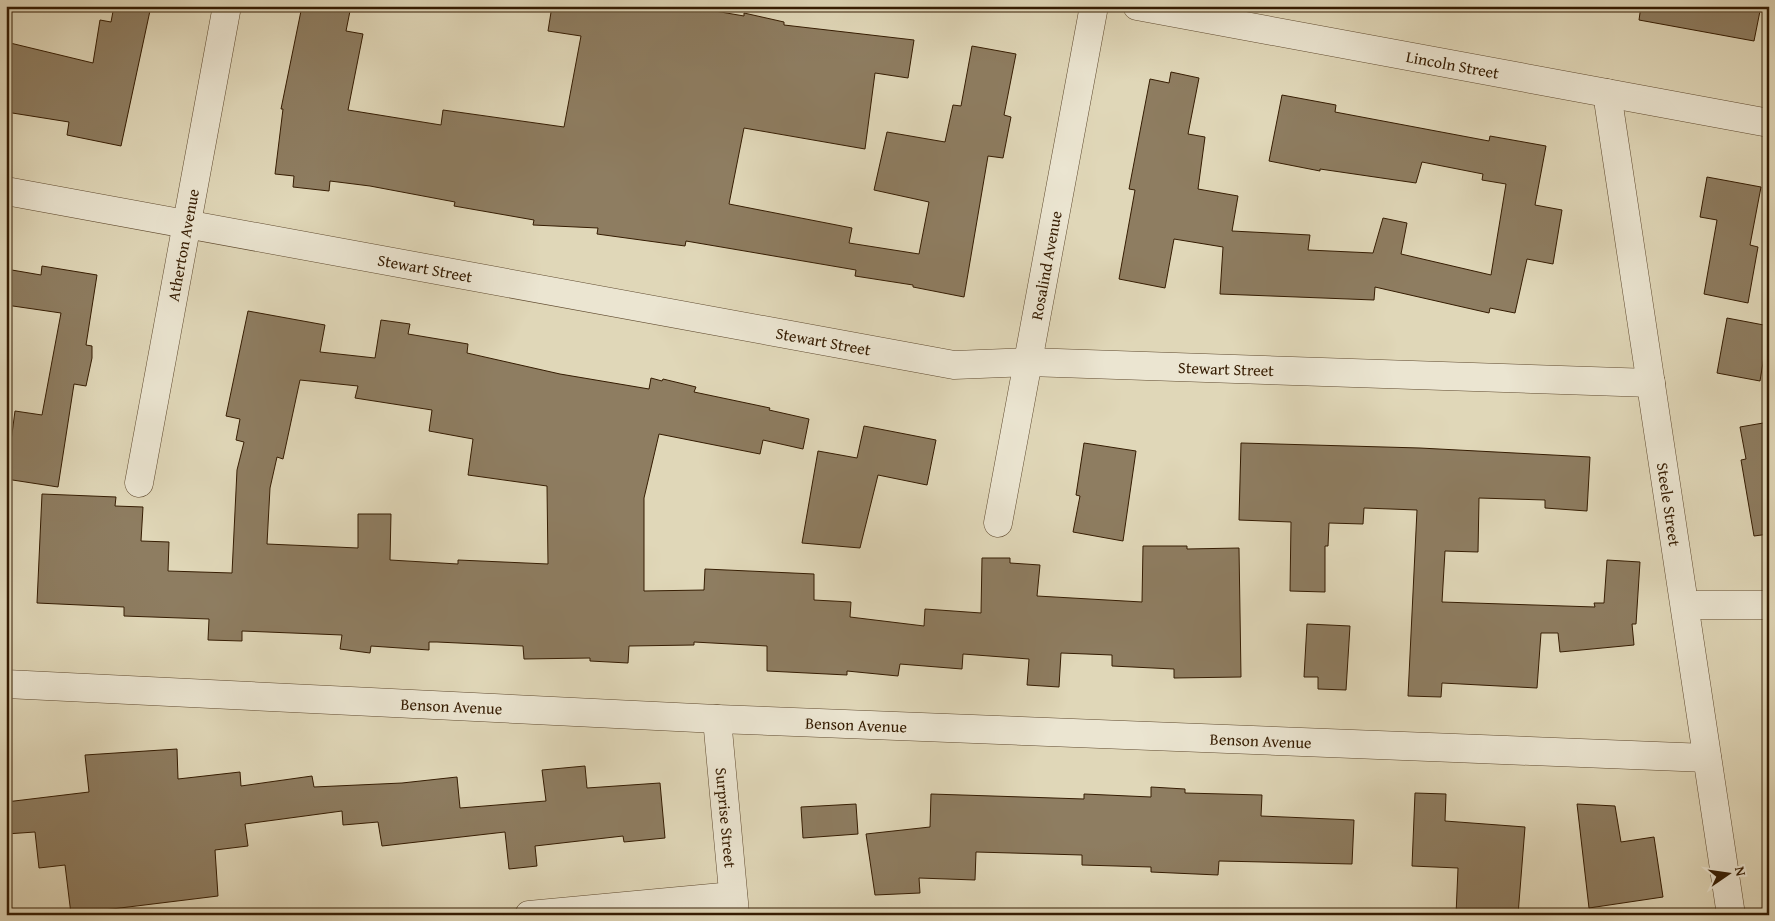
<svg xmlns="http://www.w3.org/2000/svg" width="1775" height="921" viewBox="0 0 1775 921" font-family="'Gentium Book Plus',serif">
  <rect width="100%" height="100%" fill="#e0d7b8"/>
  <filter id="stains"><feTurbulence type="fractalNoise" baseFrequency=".004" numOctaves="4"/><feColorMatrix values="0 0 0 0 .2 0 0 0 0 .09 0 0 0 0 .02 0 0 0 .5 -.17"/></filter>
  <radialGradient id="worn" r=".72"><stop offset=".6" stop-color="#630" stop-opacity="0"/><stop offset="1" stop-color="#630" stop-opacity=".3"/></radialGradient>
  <g fill="#8e7d61" stroke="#351c02" fill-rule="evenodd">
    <polygon points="114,6 151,6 121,146 67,135 69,122 6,112 6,42 93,63 100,20 111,22"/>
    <polygon points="302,6 351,6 346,31 363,34 348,110 441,125 443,110 564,127 581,36 548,31 552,6 686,6 744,16 744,13 784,22 784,25 914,40 908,78 875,73 865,149 744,128 729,204 852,228 849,243 919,254 929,202 874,190 887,132 945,142 953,105 961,106 972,46 1016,54 1004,115 1011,117 1003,158 988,156 964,297 913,287 913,285 855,276 856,270 686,241 685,246 597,234 598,228 533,225 534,220 454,206 455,202 370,186 330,181 329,191 293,187 294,176 275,174 283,109 281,109"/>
    <polygon points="1641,6 1761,6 1754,41 1639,20"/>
    <polygon points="1171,72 1199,78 1188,134 1205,137 1198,189 1238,196 1232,231 1310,235 1308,250 1373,253 1383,218 1407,223 1401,254 1491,275 1506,184 1482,180 1483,174 1422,162 1416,183 1320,169 1320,171 1269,161 1282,95 1336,105 1335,112 1489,141 1490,136 1546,146 1535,205 1562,210 1553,264 1527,259 1515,313 1490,308 1489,313 1375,287 1374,300 1220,294 1223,247 1174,239 1165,288 1119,279 1135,190 1129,189 1150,79 1169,83"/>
    <polygon points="1707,177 1761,187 1750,245 1758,247 1748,303 1704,294 1717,220 1700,217"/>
    <polygon points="42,266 97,275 86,345 92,346 92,358 86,386 74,384 58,487 6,479 15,411 42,415 61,313 6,305 6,269 41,275"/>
    <path d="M 248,311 L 325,325 L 320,352 L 375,358 L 381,320 L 410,324 L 408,334 L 468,344 L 467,353 L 560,374 L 649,389 L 651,378 L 662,381 L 663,379 L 696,387 L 694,392 L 770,408 L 769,410 L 809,419 L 803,449 L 763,440 L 760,454 L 659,434 L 644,498 L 644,591 L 704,590 L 705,569 L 814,574 L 814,600 L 851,602 L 850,617 L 924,626 L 925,609 L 981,613 L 982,558 L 1010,558 L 1010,563 L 1040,565 L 1037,596 L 1142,602 L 1143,546 L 1187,546 L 1187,549 L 1239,548 L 1241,677 L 1174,678 L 1174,669 L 1112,666 L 1112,655 L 1061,653 L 1059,687 L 1027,685 L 1029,659 L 963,654 L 962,669 L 900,664 L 898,676 L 847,671 L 847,675 L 767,671 L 767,646 L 694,642 L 694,645 L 629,646 L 628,663 L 590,661 L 590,658 L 524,659 L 523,646 L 437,642 L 429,642 L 429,650 L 371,646 L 370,653 L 340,649 L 342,635 L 242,631 L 242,641 L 208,640 L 209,619 L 124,616 L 124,607 L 37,603 L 42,494 L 116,497 L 115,506 L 143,507 L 141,541 L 169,542 L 168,571 L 232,573 L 237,470 L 244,442 L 236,440 L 240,419 L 226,416 ZM 300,380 L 358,386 L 355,398 L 432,410 L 429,431 L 473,439 L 468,475 L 547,486 L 548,564 L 458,560 L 458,564 L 390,560 L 391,514 L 358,514 L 358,548 L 267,544 L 270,488 L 277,457 L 283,459 Z"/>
    <polygon points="1727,318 1769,326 1760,381 1717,373"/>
    <polygon points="1769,422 1769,534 1754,536 1741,460 1746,459 1740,427"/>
    <polygon points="864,426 936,440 927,485 878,475 860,548 802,543 818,451 857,458"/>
    <polygon points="1084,443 1136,451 1123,541 1073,532 1080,496 1076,495"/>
    <polygon points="1241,443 1420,448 1590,457 1587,511 1545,508 1545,500 1479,498 1478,552 1445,551 1442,602 1595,607 1594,603 1604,603 1607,560 1640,562 1636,624 1632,624 1634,645 1560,652 1558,633 1541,633 1537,688 1442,683 1441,697 1408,696 1417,510 1364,508 1363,524 1329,523 1328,546 1325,546 1325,592 1290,591 1291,522 1239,520"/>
    <polygon points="1307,624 1350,626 1346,690 1318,689 1318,677 1304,677"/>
    <polygon points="177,749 178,779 240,772 241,786 312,776 314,787 402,783 457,777 460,808 546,801 542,770 585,766 587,788 660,783 665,838 624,842 623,836 535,846 537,866 509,869 505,832 382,846 378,822 343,825 342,811 245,824 248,846 215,850 218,896 71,914 65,865 39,868 35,832 6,834 6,802 89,792 85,755"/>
    <polygon points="1151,787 1185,789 1185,793 1262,795 1261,816 1354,820 1352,864 1219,861 1218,875 1151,872 1151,867 1082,865 1082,855 976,852 975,880 919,878 920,893 875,895 866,834 930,827 931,794 1084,799 1084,794 1151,797"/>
    <polygon points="1415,793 1446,794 1445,821 1525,827 1518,915 1456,915 1458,868 1412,866"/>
    <polygon points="856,804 858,834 803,838 801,807"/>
    <polygon points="1577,804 1615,806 1621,842 1654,837 1663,897 1589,908"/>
  </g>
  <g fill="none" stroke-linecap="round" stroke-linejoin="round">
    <defs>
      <g id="minor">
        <path id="s1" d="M 1137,6 L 1769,123"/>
        <path id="s2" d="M 1607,93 L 1731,915"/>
        <path id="s3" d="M 6,191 L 954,365 L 1028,362 L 1651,383"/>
        <path id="s4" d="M 139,483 L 227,6"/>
        <path id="s5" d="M 998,523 L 1094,6"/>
        <polyline points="1685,605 1769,605"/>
        <path id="s6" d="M 6,684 L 717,719 L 1707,758"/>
        <path id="s7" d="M 717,719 L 735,913"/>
        <polyline points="529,915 733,896"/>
      </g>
    </defs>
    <use href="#minor" stroke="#604b30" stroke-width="29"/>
    <use href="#minor" stroke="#ebe5d1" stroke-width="28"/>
  </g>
  <g text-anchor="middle" stroke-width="4" stroke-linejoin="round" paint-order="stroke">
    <g font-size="16" fill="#351c02" stroke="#ebe5d1">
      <text dy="6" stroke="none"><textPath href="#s1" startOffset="321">Lincoln Street</textPath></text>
      <text dy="6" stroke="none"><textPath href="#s4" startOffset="242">Atherton Avenue</textPath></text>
      <text dy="6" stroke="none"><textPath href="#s5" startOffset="262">Rosalind Avenue</textPath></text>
      <text dy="6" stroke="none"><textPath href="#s3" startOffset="426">Stewart Street</textPath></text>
      <text dy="6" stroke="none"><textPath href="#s3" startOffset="831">Stewart Street</textPath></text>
      <text dy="6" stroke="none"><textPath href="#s3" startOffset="1236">Stewart Street</textPath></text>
      <text dy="6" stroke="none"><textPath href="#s2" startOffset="416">Steele Street</textPath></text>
      <text dy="6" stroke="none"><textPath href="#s6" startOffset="446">Benson Avenue</textPath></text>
      <text dy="6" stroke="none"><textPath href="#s6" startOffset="851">Benson Avenue</textPath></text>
      <text dy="6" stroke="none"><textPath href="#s6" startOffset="1256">Benson Avenue</textPath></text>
      <text dy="6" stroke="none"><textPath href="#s7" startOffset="99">Surprise Street</textPath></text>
    </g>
  </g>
  <rect width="1775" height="921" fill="none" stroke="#e0d7b8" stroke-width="25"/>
  <rect x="8" y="8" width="1760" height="906" fill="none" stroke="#351c02" stroke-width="2.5"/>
  <rect x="12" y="12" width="1750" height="896" fill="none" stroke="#351c02"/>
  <g transform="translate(1728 874) rotate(77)" stroke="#ebe5d1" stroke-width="4" paint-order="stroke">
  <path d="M0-4L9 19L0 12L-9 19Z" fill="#351c02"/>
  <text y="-8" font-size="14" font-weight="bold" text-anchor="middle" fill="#351c02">N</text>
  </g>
  <rect width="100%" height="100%" filter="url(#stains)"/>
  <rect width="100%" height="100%" fill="url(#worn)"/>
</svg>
